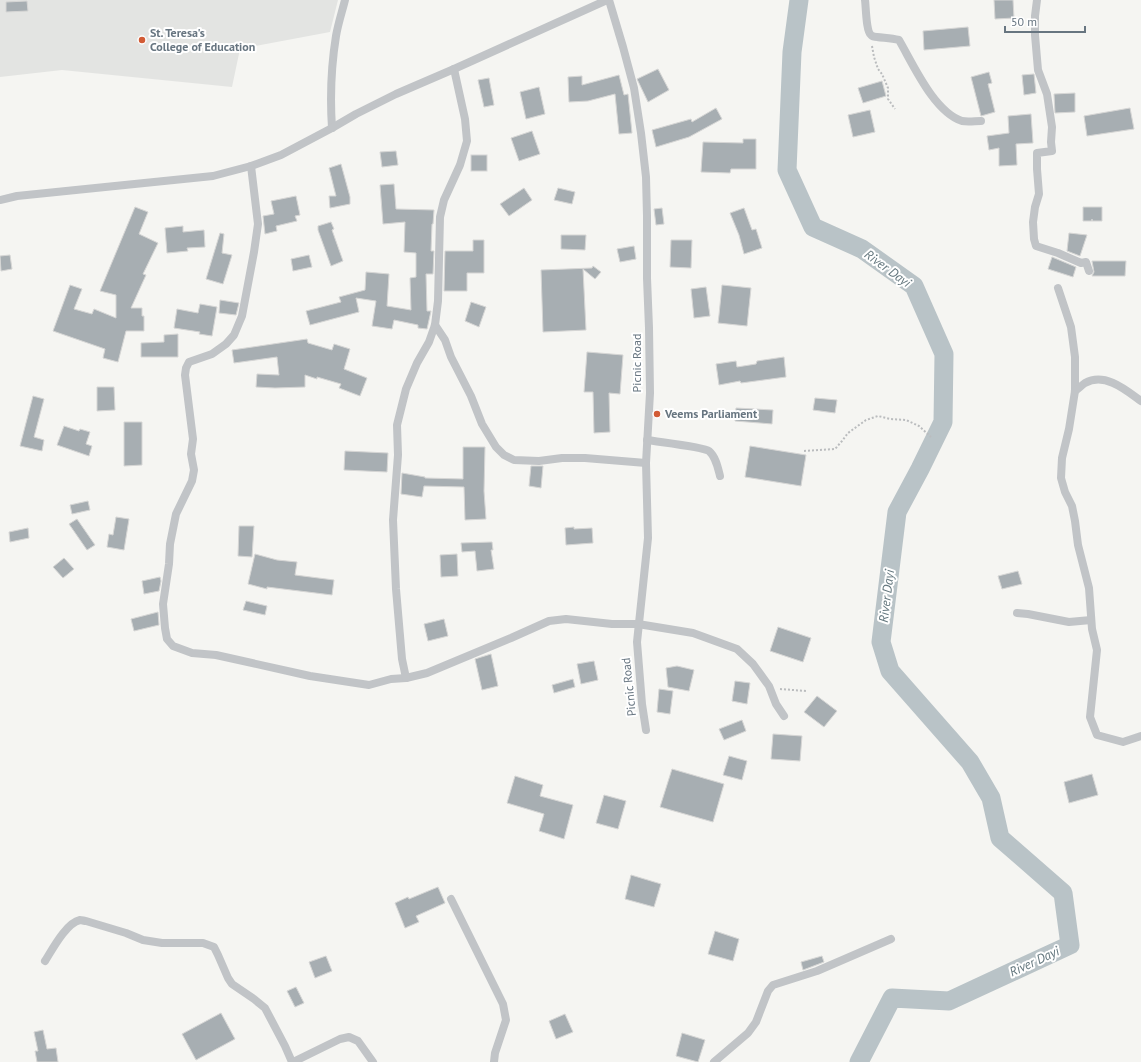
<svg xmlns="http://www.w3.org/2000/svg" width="1141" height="1062" viewBox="0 0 1141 1062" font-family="'PT Sans',sans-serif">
  <rect width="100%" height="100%" fill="#f5f5f2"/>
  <polygon fill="#e3e4e2" points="0,0 338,0 330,32 240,49 232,87 62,70 0,77"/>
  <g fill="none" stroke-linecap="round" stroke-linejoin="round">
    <polyline stroke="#b9c3c7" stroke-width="19" points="799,0 792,52 787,170 813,227 862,249 914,286 944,354 943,422 920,469 897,512 881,642 890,671 970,762 991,798 1000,838 1063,893 1070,945 949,1001 892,998 859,1062"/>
  </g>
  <g fill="#a7aeb2" stroke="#d6d6d5">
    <polygon points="994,0 1013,0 1014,18 995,19"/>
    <polygon points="27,1 28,11 6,12 6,2"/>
    <polygon points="968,27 970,46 924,50 923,31"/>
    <polygon points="658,69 669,90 648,102 637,79"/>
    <polygon points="989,72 992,83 988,84 995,112 981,116 971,77"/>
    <polygon points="1034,74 1036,93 1024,95 1022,75"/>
    <polygon points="619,75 624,95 628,94 632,133 619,134 615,94 588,101 569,102 568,77 582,76 582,85"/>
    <polygon points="489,78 494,105 484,107 478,80"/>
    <polygon points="882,81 886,96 863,103 858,88"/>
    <polygon points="539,87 545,114 526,119 520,92"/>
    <polygon points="1075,93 1075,112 1055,113 1054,94"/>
    <polygon points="716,108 722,119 689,137 656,147 652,130 691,119 692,122"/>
    <polygon points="1130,108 1134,129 1087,136 1084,116"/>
    <polygon points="870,110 875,132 853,137 848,115"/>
    <polygon points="1031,114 1033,143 1016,144 1017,165 999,166 999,148 989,150 987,136 1009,133 1008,116"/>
    <polygon points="532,131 540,154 519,161 511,138"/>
    <polygon points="743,139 756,139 756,169 731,169 730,173 701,172 703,142 743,143"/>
    <polygon points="396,151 398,165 382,167 380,152"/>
    <rect x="471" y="155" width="16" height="16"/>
    <polygon points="341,164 350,197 350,204 330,208 329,196 336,196 329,168"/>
    <polygon points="394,184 396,209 434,210 433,224 432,224 431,251 434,251 433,274 426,274 427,311 431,311 427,329 418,328 418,325 394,320 392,329 372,326 376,301 356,298 359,312 310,325 306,311 341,302 339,297 365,290 366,272 389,274 387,306 411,310 410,278 416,277 416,253 404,252 405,222 383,224 380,185"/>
    <polygon points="524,188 532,200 509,216 500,204"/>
    <polygon points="558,188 575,192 572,204 554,200"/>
    <polygon points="296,196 300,215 295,216 297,221 276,226 277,231 265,234 263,216 274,214 271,201"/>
    <polygon points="135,207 148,212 139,234 158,243 143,274 146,275 131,308 142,308 142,316 144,316 144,331 126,331 118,362 103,358 105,349 53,331 70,285 82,289 74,309 92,314 94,309 116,318 116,295 100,291"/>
    <polygon points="1083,207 1102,207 1102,221 1092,221 1092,219 1092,221 1083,221"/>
    <polygon points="662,208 664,224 656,225 654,209"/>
    <polygon points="744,208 752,230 756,229 762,248 744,254 739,235 730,213"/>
    <polygon points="331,222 334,229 332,230 343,261 331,266 318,230 318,226"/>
    <polygon points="183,226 183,232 204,230 205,247 187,248 188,251 167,253 165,228"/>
    <polygon points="220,233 224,234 222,253 232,255 223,284 206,279"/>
    <polygon points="1069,233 1087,235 1080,256 1067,251"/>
    <polygon points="561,235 586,235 585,250 561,249"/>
    <polygon points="473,240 484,240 484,273 467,273 467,291 444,291 445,251 473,251"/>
    <polygon points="671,240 692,240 691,268 670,267"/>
    <polygon points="634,246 636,259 620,262 617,249"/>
    <polygon points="10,255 12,269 1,271 0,256"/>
    <polygon points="309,255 312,267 293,271 291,259"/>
    <polygon points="1052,257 1076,267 1073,277 1048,269"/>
    <polygon points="1092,261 1126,261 1125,276 1092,276 1094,272"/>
    <polygon points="593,266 601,272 595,279 583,269 586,330 543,332 541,270 592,268"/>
    <polygon points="722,285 751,288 747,326 718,323 719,315"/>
    <polygon points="706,287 710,316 694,318 691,289"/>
    <polygon points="220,300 239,303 236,315 219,313"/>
    <polygon points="471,302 486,307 479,327 465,321"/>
    <polygon points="200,304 217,307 212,336 199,334 200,332 174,328 177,309 198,313"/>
    <polygon points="178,334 178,357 141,357 141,343 164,342 164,335"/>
    <polygon points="307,339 308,343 332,350 334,344 350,349 344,369 367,378 360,396 339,388 341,384 317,377 317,379 305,375 305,387 275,388 256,387 257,374 279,375 277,357 234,363 232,350"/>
    <polygon points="587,352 623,355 620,394 609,393 610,432 594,433 593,392 584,392"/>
    <polygon points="784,357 786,377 741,383 740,381 719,385 716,364 736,361 737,367 756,364 757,361"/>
    <polygon points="97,387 114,387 115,410 97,411"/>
    <polygon points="33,396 44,399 34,437 44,440 42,451 20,446"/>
    <polygon points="815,398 837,400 835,413 813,410"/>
    <polygon points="736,408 773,410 772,424 735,421"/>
    <polygon points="124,422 142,422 142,465 124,466"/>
    <polygon points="64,426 79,431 80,429 90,432 86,444 92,446 89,456 57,445"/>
    <polygon points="750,446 806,455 801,486 745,477"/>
    <polygon points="463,447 485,447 484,491 486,519 465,520 464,487 424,486 422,497 401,494 402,473 425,477 425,478 463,479"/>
    <polygon points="345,451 388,453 387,472 344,470"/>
    <polygon points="531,466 543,466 541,488 529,486"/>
    <polygon points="88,501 90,510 72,514 70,505"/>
    <polygon points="116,517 129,519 124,550 107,547 109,534 113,535"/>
    <polygon points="77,519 95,545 87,550 69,524"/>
    <polygon points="239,526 254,526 252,557 238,556"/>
    <polygon points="574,527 574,529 592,528 593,543 566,545 565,528"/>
    <polygon points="28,528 29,538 10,542 9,532"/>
    <polygon points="492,542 493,550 491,550 494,569 477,571 475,551 462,552 461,543"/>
    <polygon points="255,554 277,560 297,562 295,575 334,580 332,595 267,587 267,589 248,584"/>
    <polygon points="457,554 458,576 441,577 440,555"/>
    <polygon points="64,558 74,569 63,578 53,567"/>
    <polygon points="1018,571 1022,584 1002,589 998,576"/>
    <polygon points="160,577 161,581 159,591 144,594 142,581"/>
    <polygon points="246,601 267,606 265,615 243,610"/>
    <polygon points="158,612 159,625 134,631 131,619"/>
    <polygon points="444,619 448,636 428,641 424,624"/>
    <polygon points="778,627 811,638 803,662 770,651"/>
    <polygon points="491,654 498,686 482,690 475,659"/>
    <polygon points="594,661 598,680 581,684 577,664"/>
    <polygon points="677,666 694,670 689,691 668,687 666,668"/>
    <polygon points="573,679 575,687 554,693 552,685"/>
    <polygon points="735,681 750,683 747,704 732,701"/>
    <polygon points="659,689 673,691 670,714 657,712"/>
    <polygon points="817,696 837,711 824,727 804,712"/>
    <polygon points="742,720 746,731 724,740 719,729"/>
    <polygon points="773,734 802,736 800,761 771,759"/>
    <polygon points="729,756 747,761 742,780 723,775"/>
    <polygon points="672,769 724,784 713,822 660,807"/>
    <polygon points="1092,774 1098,795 1069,803 1064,782"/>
    <polygon points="515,776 543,785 540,796 573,805 564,839 539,831 544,814 507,803"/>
    <polygon points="604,795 626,801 618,829 596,823"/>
    <polygon points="631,875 661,884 654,907 625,899"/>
    <polygon points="438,887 445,903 416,916 419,922 405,928 395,903 408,897 409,899"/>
    <polygon points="715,931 739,939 733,961 708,954"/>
    <polygon points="326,956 332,971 315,978 309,962"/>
    <polygon points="822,956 824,962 803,970 801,962"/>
    <polygon points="296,987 304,1003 295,1007 287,991"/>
    <polygon points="221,1013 235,1039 196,1060 182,1034"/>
    <polygon points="565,1014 573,1032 556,1039 549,1021"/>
    <polygon points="43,1030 47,1049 56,1048 58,1062 37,1062 35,1051 38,1051 34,1032"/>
    <polygon points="682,1033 705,1040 698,1062 676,1056"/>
  </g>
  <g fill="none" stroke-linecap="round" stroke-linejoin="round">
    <g stroke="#babcbe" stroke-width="2" stroke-dasharray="2 2" stroke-linecap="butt">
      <polyline points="872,46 874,57 878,69 882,74 888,88 888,99 895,109"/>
      <polyline points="804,451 835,449 842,441 848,433 866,420 878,416 890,419 906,420 919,426 931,437"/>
      <polyline points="780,689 806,691"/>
    </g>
    <g stroke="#c1c4c7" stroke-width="8">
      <polyline points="609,0 623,47 634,88 641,133 646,177 647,216 647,278 649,328 650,393 646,463 648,538 637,642 642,704 646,730"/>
      <path d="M 865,0 C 866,7 866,31 871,35 C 872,36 875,37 877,37 C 884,38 891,38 899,40 C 913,64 934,112 962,121 C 968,122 975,121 981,121"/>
      <polyline points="1037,0 1035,16 1035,35 1038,70 1047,94 1052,127 1051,142 1052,151 1037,153 1037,169 1039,194 1035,207 1033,222 1034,239 1036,246 1058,253 1081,263 1086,262 1089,271"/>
      <path d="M 332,128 C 330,98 331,67 336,36 C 338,24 342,12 345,0"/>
      <polyline points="251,166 258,224 254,252 242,316 234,335 226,344 212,354 189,362 186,368 185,375 193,439 191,454 194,470 192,481 176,514 170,544 169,564 163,604 165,628 167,639 173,646 192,653 216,655 310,676 369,685 391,679 406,678 427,673 511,638 549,621 566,619 612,624 638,624 693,633 737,649 753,664 769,686 776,704 784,716"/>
      <polyline points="0,200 17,196 213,176 251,166 281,155 332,128 356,114 396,94 454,69 607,0"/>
      <polyline points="1058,288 1071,327 1075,357 1075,391 1069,429 1062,458 1061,478 1065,492 1072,506 1075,521 1078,545 1089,588 1092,629 1097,650 1090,717 1097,735 1123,742 1141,736"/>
      <polyline points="435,325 445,340 451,357 471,396 482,424 496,447 504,455 514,460 539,461 562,458 585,458 646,463"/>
      <path d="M 1075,391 C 1078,389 1082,385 1085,383 C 1105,372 1126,390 1141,401"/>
      <path d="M 647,440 C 658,442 703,447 709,451 C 716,457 718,468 720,476"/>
      <polyline points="1017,613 1028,614 1069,622 1091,620"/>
      <polyline points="406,678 402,659 396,589 393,520 398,455 397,425 406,389 417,363 429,342 435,325 438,301 440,217 444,200 460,165 467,141 465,119 454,69"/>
      <polyline points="451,899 503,1004 506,1020 495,1053 494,1062"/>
      <path d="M 45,961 C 52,950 66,923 80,920 C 82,920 84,921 86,921 L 126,933 L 143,940 L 162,943 L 203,943 L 214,947 L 218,955 L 228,978 L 232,984 L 254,999 L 265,1008 L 285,1046 L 292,1062"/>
      <polyline points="293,1062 340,1039 349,1037 358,1041 373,1062"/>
      <polyline points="714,1062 748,1033 756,1022 768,991 773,985 817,971 891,939"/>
    </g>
  </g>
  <g fill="#d25b35" stroke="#fff" stroke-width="1.5">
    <circle cx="142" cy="40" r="4"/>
    <circle cx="657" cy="414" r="4"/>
  </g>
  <g text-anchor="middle" stroke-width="4" stroke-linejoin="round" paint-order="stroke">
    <g font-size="12" font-weight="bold" fill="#677580" stroke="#fff" text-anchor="start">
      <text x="150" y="37">St. Teresa's<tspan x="150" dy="14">College of Education</tspan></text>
      <text x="665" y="418">Veems Parliament</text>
    </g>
    <g font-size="12" fill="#677580" stroke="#fff">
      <text transform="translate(637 363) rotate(-90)" y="4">Picnic Road</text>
      <text transform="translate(629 687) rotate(-96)" y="4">Picnic Road</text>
    </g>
    <g font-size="13" font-style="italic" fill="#63767d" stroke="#fff">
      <text transform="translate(888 268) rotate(36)" y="5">River Dayi</text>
      <text transform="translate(886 596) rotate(-83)" y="5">River Dayi</text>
      <text transform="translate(1034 961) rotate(-25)" y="5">River Dayi</text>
    </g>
  </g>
  <path d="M1005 26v6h80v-6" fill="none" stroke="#677580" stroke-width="2"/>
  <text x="1011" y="26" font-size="12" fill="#677580" stroke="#ffffff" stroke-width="3" paint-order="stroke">50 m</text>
</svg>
